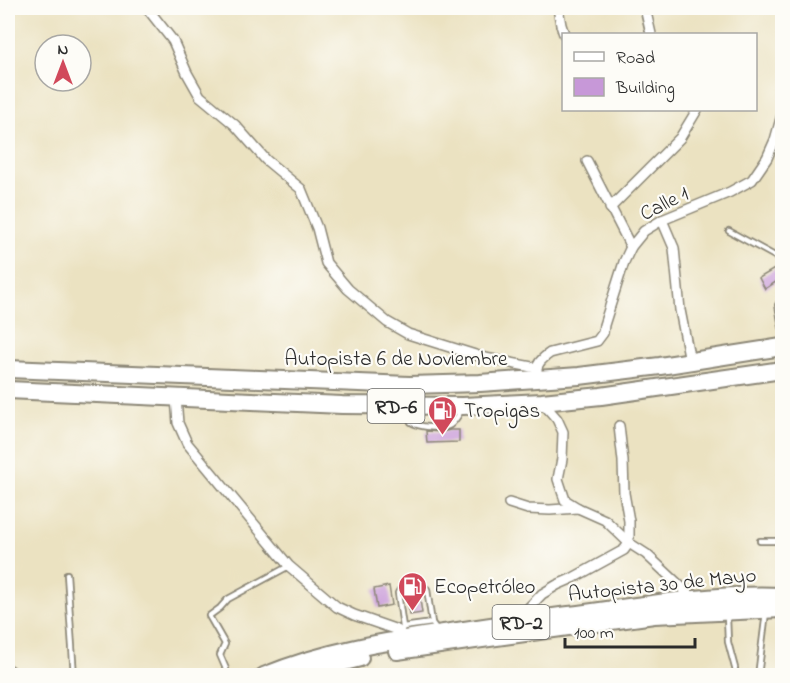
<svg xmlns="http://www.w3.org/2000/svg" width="790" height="683" viewBox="0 0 790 683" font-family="'Indie Flower',sans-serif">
  <rect width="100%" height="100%" fill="#fdfcf7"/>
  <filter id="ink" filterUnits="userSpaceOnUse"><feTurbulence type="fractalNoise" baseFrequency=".0167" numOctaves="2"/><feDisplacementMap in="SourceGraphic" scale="12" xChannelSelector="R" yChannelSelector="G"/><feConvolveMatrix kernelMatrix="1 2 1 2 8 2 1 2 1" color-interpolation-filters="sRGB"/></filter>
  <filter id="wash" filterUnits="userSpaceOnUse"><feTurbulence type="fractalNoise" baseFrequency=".008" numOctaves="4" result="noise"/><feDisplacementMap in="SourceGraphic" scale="24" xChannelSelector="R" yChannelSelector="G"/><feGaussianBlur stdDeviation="1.35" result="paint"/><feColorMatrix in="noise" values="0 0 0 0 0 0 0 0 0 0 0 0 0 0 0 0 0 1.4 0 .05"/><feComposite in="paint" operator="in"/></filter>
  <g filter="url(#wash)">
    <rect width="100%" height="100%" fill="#ebe2c1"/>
    <g id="blocks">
      <g fill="#c798d8">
        <polygon points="776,268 782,278 765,289 759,278"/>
        <polygon points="450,430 459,430 459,442 427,443 426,431 442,432"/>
        <polygon points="389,586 392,605 377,608 374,589"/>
        <polygon points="419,593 422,613 410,615 406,595"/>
      </g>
    </g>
  </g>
  <g filter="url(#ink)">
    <use href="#blocks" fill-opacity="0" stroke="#8b8676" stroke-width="1.5"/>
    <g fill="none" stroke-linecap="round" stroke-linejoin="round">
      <defs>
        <g id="lane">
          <polyline points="729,231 782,260"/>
          <polyline points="781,300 778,305 782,327"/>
          <path d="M 406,409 L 411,422 C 418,427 442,430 450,425 C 455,422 459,414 462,409"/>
          <polyline points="760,541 782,541"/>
          <polyline points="67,574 74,676"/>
          <polyline points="727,616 728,642 735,668"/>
          <polyline points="403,627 432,623"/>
          <path d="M 400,634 L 403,627 L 398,593 C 402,584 412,586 420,585 L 427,589 L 432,623 L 438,631"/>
          <polyline points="226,669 220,655 225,644 209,616 220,608 228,599 289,566"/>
          <polyline points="758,676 766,612"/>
        </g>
        <g id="street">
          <polyline points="147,8 173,41 187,73 200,96 235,125 266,160 301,189 317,228 326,263 348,289 387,322 408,334 485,358 537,368"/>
          <polyline points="558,8 561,25 564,34"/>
          <polyline points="645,8 651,34"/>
          <polyline points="587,161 631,247"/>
          <polyline points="610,208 680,138 697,110"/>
          <polyline points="662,220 674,248 680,310 690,361"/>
          <path d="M 537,371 C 536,363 544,357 550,353 L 597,341 L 603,333 L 604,325 L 624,262 L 631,247 L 644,231 L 662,220 L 730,192 L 752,180 L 767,158 L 775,140 L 782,115"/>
          <polyline points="176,398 178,423 187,443 289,566 337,607 354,615 397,630 400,634 402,639"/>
          <polyline points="542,402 557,419 563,432 562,459 558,479 565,500 578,508 605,520 629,543 646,554 694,599"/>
          <polyline points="509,503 528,509 550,510 578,508"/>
          <polyline points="517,620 542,594 557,585 573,578 624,550 629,543 629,521 624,493 623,461 619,426"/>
          <polyline points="8,669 11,671 11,676"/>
        </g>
        <g id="highway">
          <polyline points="8,369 409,385 480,383 579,376 660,366 782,347"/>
          <polyline points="8,390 342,405 463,406 542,402 601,396 782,370"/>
          <polyline points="397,651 654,615 782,609"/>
          <polyline points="309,671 360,658"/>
          <path d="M 264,676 C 324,651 387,641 451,632 C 490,626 529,620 569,615 C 639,606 711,593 782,596"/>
        </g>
      </defs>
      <use href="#lane" stroke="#8b8676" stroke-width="8"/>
      <use href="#street" stroke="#8b8676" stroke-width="12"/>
      <use href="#highway" stroke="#8b8676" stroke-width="20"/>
      <use href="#lane" stroke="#fff" stroke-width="4.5"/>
      <use href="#street" stroke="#fff" stroke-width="9"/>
      <use href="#highway" stroke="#fff" stroke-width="16"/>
    </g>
  </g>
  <defs>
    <symbol id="fuel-pin" viewBox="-11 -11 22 30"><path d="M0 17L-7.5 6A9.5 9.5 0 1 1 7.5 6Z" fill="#d1495b" stroke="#fdfcf7"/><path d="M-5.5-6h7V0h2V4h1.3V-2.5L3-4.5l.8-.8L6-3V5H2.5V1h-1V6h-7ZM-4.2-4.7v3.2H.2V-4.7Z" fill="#fff"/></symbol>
  </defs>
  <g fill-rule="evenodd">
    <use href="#fuel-pin" x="426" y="394" width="33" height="45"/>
    <use href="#fuel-pin" x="396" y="570" width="33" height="45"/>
  </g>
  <g text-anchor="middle" stroke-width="4.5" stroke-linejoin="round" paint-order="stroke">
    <g fill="#fdfcf7" stroke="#6a6a68" stroke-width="1.5">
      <rect x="367.5" y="389" width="57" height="34" rx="4.5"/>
      <rect x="492.5" y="605" width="57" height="34" rx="4.5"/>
    </g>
    <g font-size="20" font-weight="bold" fill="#2b2b2b">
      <text x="396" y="413">RD-6</text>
      <text x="521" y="629">RD-2</text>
    </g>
    <g font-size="21" fill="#2b2b2b" stroke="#fdfcf7">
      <text transform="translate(664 203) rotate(-27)" y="7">Calle 1</text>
      <text x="396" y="365">Autopista 6 de Noviembre</text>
      <text transform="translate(662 584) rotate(-6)" y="7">Autopista 30 de Mayo</text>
    </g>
    <g font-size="21" fill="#2b2b2b" stroke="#fdfcf7" text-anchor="start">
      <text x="464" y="417">Tropigas</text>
      <text x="434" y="593">Ecopetróleo</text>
    </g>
  </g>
  <rect width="790" height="683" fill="none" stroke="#fdfcf7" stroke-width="30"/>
  <rect x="562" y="33" width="195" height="78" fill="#fdfcf7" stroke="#a9a8a5" stroke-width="1.5"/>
  <rect x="574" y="52" width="30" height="9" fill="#ffffff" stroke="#a9a8a5" stroke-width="1.5"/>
  <text x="616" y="63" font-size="18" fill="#2b2b2b">Road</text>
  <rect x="574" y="78" width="30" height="18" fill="#c798d8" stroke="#a9a8a5" stroke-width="1.5"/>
  <text x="616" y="93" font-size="18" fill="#2b2b2b">Building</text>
  <g transform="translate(63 63)"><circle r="28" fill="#fdfcf7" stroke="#a9a8a5" stroke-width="1.5"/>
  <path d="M0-4.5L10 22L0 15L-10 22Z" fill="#d1495b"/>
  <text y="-9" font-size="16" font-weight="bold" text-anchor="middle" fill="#2b2b2b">N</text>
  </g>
  <path d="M565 638v9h130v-9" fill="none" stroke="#2b2b2b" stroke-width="3"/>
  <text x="574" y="638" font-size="18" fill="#2b2b2b" stroke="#fdfcf7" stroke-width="4.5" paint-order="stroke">100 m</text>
</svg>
